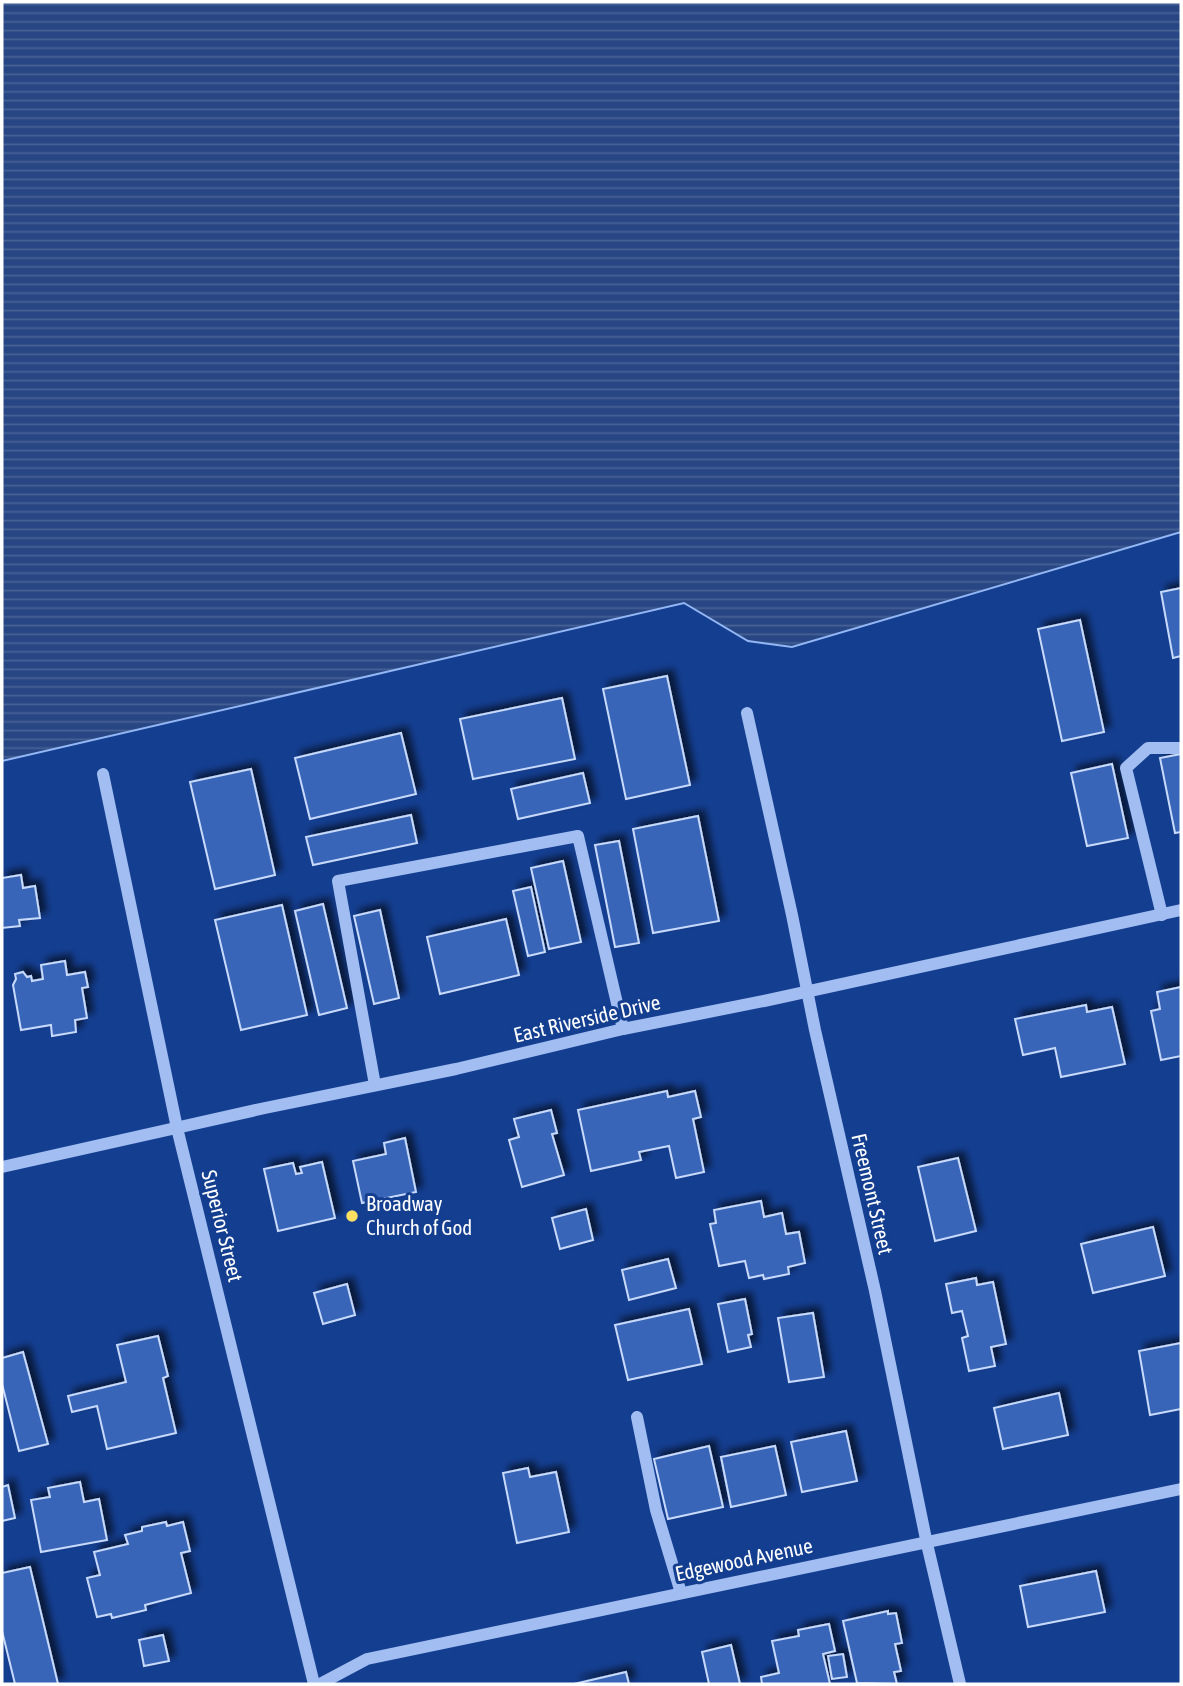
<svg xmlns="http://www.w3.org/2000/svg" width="1183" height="1686" viewBox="0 0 1183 1686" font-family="'Asap Condensed',sans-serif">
  <defs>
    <pattern id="water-rules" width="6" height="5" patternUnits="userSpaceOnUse" patternTransform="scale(1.75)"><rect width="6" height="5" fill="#274683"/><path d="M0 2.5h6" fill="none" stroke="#476296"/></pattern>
    <filter id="shadow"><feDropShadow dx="6" dy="-6" stdDeviation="3.5" flood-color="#0009"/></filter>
  </defs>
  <rect width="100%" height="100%" fill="#143e90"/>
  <polygon fill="url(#water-rules)" stroke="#93b6f4" stroke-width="2" points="2,2 1181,2 1181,532 792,647 748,641 684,603 2,761"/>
  <g fill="#3865b7" stroke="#c8dafc" stroke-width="2" filter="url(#shadow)">
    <polygon points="1181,588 1181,656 1173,658 1161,592"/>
    <polygon points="1080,620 1104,732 1062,741 1038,629"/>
    <polygon points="667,676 690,785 626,799 603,689"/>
    <polygon points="562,698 575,759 473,779 460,719"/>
    <polygon points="401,733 416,794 310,819 295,758"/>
    <polygon points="1181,754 1181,832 1175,833 1160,758"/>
    <polygon points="1112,764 1128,838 1087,846 1071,773"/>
    <polygon points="251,769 275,875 215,889 190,782"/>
    <polygon points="583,773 590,803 518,819 511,789"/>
    <polygon points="411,815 417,843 313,865 306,837"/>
    <polygon points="698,816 719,921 653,933 633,829"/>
    <polygon points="619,841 639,943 615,947 595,845"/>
    <polygon points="563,861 581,942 549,949 531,868"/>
    <polygon points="21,875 23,888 35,886 40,918 19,920 20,926 2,928 2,878"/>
    <polygon points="531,887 545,952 528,956 513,891"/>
    <polygon points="323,904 347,1008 319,1015 295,911"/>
    <polygon points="282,905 307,1015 241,1030 215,920"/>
    <polygon points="380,910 399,998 374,1004 354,916"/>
    <polygon points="506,919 519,975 440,994 427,937"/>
    <polygon points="65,961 67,975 85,972 88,987 82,988 87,1018 75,1020 76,1032 52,1036 51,1025 21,1030 13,985 16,979 15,974 23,972 27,977 31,976 32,981 43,979 41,965"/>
    <polygon points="1181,987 1181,1056 1161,1060 1151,1011 1160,1009 1157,992"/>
    <polygon points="1086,1005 1087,1012 1112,1007 1125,1064 1061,1077 1055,1048 1023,1055 1015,1019"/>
    <polygon points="667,1091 668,1097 695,1091 701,1117 693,1119 704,1172 676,1178 669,1146 639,1152 641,1160 591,1171 578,1110"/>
    <polygon points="551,1110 557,1133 552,1134 564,1175 522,1187 509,1140 519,1137 514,1119"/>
    <polygon points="405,1138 416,1192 362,1203 353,1161 386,1154 384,1143"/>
    <polygon points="958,1158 976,1231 935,1241 918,1167"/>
    <polygon points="322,1162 335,1218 278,1231 264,1169 293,1163 296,1174 302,1173 300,1167"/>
    <polygon points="761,1201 764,1217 782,1213 786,1234 799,1232 805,1263 788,1267 789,1274 764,1279 763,1275 749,1278 745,1261 719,1266 710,1224 716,1223 714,1210"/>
    <polygon points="586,1209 593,1240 560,1249 552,1218"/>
    <polygon points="1153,1227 1165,1276 1093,1293 1081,1244"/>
    <polygon points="668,1259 676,1288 629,1300 622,1270"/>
    <polygon points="976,1278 977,1285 993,1282 1006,1344 991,1347 995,1366 969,1371 962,1338 968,1336 962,1311 952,1313 946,1284"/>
    <polygon points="347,1284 355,1315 323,1324 314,1293"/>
    <polygon points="745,1299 752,1334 748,1335 751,1347 728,1352 718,1304"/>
    <polygon points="689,1309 702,1364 628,1380 615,1325"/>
    <polygon points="813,1313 824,1377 789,1382 778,1318"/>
    <polygon points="158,1336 168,1376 163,1378 176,1433 107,1449 97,1406 72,1412 68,1396 126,1382 117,1345"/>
    <polygon points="1181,1343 1181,1409 1150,1415 1139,1351"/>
    <polygon points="23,1352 48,1444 19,1451 2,1384 2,1358"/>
    <polygon points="1059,1393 1068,1435 1003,1449 994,1408"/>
    <polygon points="846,1431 857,1481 802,1492 791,1442"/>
    <polygon points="709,1446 723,1507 668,1519 654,1459"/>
    <polygon points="775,1446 786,1495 731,1507 721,1457"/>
    <polygon points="528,1468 530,1477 556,1472 569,1532 517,1543 503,1473"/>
    <polygon points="80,1482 84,1502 99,1499 107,1540 41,1552 31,1500 50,1497 48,1488"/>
    <polygon points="8,1485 15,1518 2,1521 2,1487"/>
    <polygon points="166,1522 167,1526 183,1522 190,1551 181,1553 191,1593 145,1605 146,1610 112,1618 111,1614 97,1617 87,1578 100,1575 94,1552 128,1544 125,1535 142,1531 142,1527"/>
    <polygon points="30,1567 58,1684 15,1684 2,1631 2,1573"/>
    <polygon points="1096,1571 1105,1612 1028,1627 1020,1586"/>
    <polygon points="888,1611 888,1614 896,1613 902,1643 895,1644 901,1671 894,1672 897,1684 857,1683 843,1621"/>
    <polygon points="829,1624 835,1651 823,1654 830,1684 762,1684 761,1677 779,1673 772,1641 799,1636 798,1630"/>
    <polygon points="163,1635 169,1661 144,1666 139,1640"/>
    <polygon points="731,1645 740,1684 709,1684 702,1652"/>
    <polygon points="843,1654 847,1677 832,1679 828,1656"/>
    <polygon points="626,1672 629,1684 574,1684"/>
  </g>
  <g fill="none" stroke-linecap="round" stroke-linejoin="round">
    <g stroke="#a1bdf1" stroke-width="12">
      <polyline points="747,713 792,915 815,1030 875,1291 927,1544 960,1684"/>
      <polyline points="103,774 177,1128 314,1684"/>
      <polyline points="1162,915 1126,768 1148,748 1181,748"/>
      <polyline points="375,1085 338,881 578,836 623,1029"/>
      <polyline points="2,1167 265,1108 456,1069 623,1029 764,1001 1181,910"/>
      <polyline points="637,1417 656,1510 681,1593"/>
      <polyline points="320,1684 367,1659 1181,1489"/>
    </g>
  </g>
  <circle fill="#ffe060" stroke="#143e90" stroke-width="2.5" cx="352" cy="1216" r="7"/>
  <g text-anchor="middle" stroke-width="6" stroke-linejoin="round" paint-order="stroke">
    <g font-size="21" fill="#fff" stroke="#143e90">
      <text transform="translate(587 1019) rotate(-13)" y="7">East Riverside Drive</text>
      <text transform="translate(872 1194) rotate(77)" y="7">Freemont Street</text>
      <text transform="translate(222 1226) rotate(76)" y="7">Superior Street</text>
      <text transform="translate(744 1560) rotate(-12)" y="7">Edgewood Avenue</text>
    </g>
    <g font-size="21" fill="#fff" stroke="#143e90" text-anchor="start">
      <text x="366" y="1211">Broadway<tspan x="366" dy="24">Church of God</tspan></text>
    </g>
  </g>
  <rect width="1183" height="1686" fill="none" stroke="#ffffff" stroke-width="7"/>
</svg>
